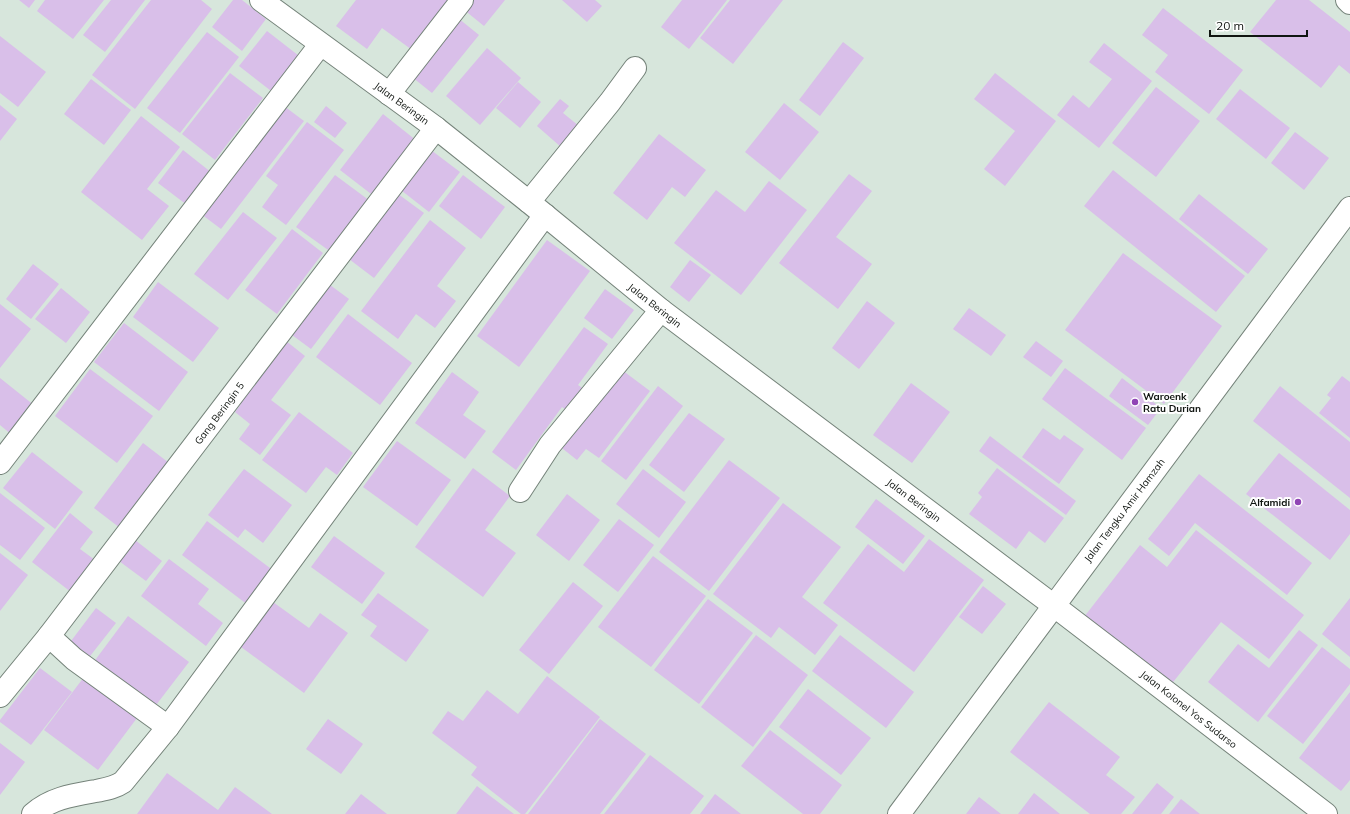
<svg xmlns="http://www.w3.org/2000/svg" width="1350" height="814" viewBox="0 0 1350 814" font-family="Mulish,sans-serif">
  <rect width="100%" height="100%" fill="#d7e6dc"/>
  <g fill="#d9bfe9">
    <polygon points="19,0 35,0 29,8"/>
    <polygon points="45,0 104,0 73,39 37,11"/>
    <polygon points="111,0 145,0 105,52 83,35"/>
    <polygon points="151,0 201,0 212,9 135,109 92,75"/>
    <polygon points="233,0 242,0 266,19 242,51 212,27"/>
    <polygon points="356,0 460,0 419,55 382,28 367,49 336,26"/>
    <polygon points="470,0 505,0 484,26 463,9"/>
    <polygon points="562,0 595,0 602,6 587,22"/>
    <polygon points="682,0 727,0 689,49 661,27"/>
    <polygon points="730,0 783,0 733,64 700,38"/>
    <polygon points="1276,0 1309,0 1350,32 1350,74 1339,65 1321,88 1250,32"/>
    <polygon points="1163,8 1243,70 1209,114 1155,72 1168,55 1142,35"/>
    <polygon points="453,14 479,35 432,93 407,73"/>
    <polygon points="267,31 303,59 275,94 239,66"/>
    <polygon points="207,32 239,57 180,133 147,108"/>
    <polygon points="0,36 46,72 18,107 0,93"/>
    <polygon points="843,42 864,58 820,116 799,100"/>
    <polygon points="1104,43 1152,81 1099,148 1057,115 1073,95 1089,108 1112,79 1089,62"/>
    <polygon points="487,48 521,78 480,125 446,96"/>
    <polygon points="230,73 263,98 215,160 182,134"/>
    <polygon points="995,73 1056,121 1005,186 984,169 1015,131 974,99"/>
    <polygon points="91,79 131,110 104,145 64,114"/>
    <polygon points="518,82 541,102 520,128 496,108"/>
    <polygon points="1156,87 1200,121 1156,177 1112,143"/>
    <polygon points="1240,89 1290,128 1266,159 1216,119"/>
    <polygon points="560,99 569,106 563,113 579,126 561,147 537,126"/>
    <polygon points="280,103 304,121 221,229 197,211"/>
    <polygon points="784,103 819,132 780,180 745,152"/>
    <polygon points="0,105 17,119 0,141"/>
    <polygon points="326,106 347,123 335,138 314,122"/>
    <polygon points="383,114 417,141 375,197 340,170"/>
    <polygon points="141,116 180,147 147,189 169,206 142,240 81,192"/>
    <polygon points="307,122 344,150 286,225 262,207 278,185 266,176"/>
    <polygon points="1295,132 1329,158 1304,190 1271,163"/>
    <polygon points="659,134 706,170 685,197 672,187 647,220 613,193"/>
    <polygon points="427,147 460,172 429,212 397,187"/>
    <polygon points="183,150 212,173 187,205 158,183"/>
    <polygon points="1113,170 1245,276 1216,312 1084,206"/>
    <polygon points="849,174 872,191 836,237 872,264 838,309 779,263"/>
    <polygon points="335,175 370,201 331,252 296,227"/>
    <polygon points="463,175 505,207 481,239 439,206"/>
    <polygon points="769,181 807,210 741,295 674,243 716,190 745,212"/>
    <polygon points="394,191 424,213 374,278 345,256"/>
    <polygon points="1199,194 1268,249 1248,274 1179,219"/>
    <polygon points="243,212 277,238 228,300 194,274"/>
    <polygon points="430,220 466,248 437,286 456,301 435,328 416,314 398,339 361,311"/>
    <polygon points="292,229 323,253 277,314 245,290"/>
    <polygon points="547,240 590,271 519,367 477,336"/>
    <polygon points="1123,253 1222,326 1164,404 1065,330"/>
    <polygon points="690,260 711,275 689,302 670,287"/>
    <polygon points="33,264 59,284 31,319 6,299"/>
    <polygon points="158,282 219,328 193,362 133,317"/>
    <polygon points="326,282 349,299 311,349 288,332"/>
    <polygon points="61,288 90,312 66,343 35,319"/>
    <polygon points="605,289 634,310 612,339 584,318"/>
    <polygon points="867,301 895,323 859,369 832,348"/>
    <polygon points="0,304 31,329 0,368"/>
    <polygon points="969,308 1006,335 991,356 953,329"/>
    <polygon points="348,314 412,363 380,405 316,357"/>
    <polygon points="124,323 188,372 159,411 94,362"/>
    <polygon points="584,327 608,344 578,385 585,390 569,412 562,407 516,470 492,452"/>
    <polygon points="281,337 305,356 271,400 291,415 260,455 239,439 250,424 235,412 241,404 233,398"/>
    <polygon points="1036,341 1063,361 1051,377 1023,357"/>
    <polygon points="618,367 650,391 599,458 586,449 577,460 558,445"/>
    <polygon points="1065,368 1146,428 1122,460 1042,399"/>
    <polygon points="90,369 153,416 117,463 55,416"/>
    <polygon points="452,372 479,392 463,415 486,431 465,459 415,423"/>
    <polygon points="1342,376 1350,382 1350,438 1319,413 1331,398 1327,395"/>
    <polygon points="0,378 35,406 12,435 0,425"/>
    <polygon points="1122,378 1161,408 1148,425 1109,396"/>
    <polygon points="911,383 950,412 912,463 873,435"/>
    <polygon points="658,386 683,406 626,480 601,461"/>
    <polygon points="1280,386 1350,442 1350,498 1253,421"/>
    <polygon points="299,412 353,453 337,475 326,467 306,493 262,460"/>
    <polygon points="689,413 725,439 684,492 649,465"/>
    <polygon points="1043,428 1060,440 1064,435 1084,449 1059,484 1022,457"/>
    <polygon points="990,436 1076,501 1066,515 979,451"/>
    <polygon points="397,441 451,480 417,526 363,487"/>
    <polygon points="143,443 173,466 124,531 94,508"/>
    <polygon points="32,452 83,492 55,529 3,488"/>
    <polygon points="1279,453 1350,510 1350,534 1330,560 1246,494"/>
    <polygon points="729,460 780,498 709,591 659,552"/>
    <polygon points="473,468 510,496 485,530 516,553 483,597 415,547"/>
    <polygon points="997,468 1064,518 1045,543 1029,531 1016,549 969,514 982,497 978,493"/>
    <polygon points="244,469 292,505 263,543 245,529 238,538 208,515"/>
    <polygon points="643,469 686,502 659,538 616,504"/>
    <polygon points="1199,474 1312,563 1287,595 1195,523 1169,556 1148,539"/>
    <polygon points="0,493 45,528 20,560 0,545"/>
    <polygon points="567,494 600,520 569,561 536,535"/>
    <polygon points="876,499 925,536 903,564 855,527"/>
    <polygon points="783,503 841,547 802,597 838,625 815,655 779,627 771,638 713,594"/>
    <polygon points="70,513 93,532 80,549 95,560 71,592 32,562"/>
    <polygon points="619,519 654,545 618,592 583,565"/>
    <polygon points="207,521 274,571 248,605 182,555"/>
    <polygon points="1196,530 1304,615 1269,659 1221,622 1170,686 1084,617 1140,545 1167,567"/>
    <polygon points="334,536 385,573 362,604 311,567"/>
    <polygon points="929,539 984,580 914,672 823,603 868,544 904,572"/>
    <polygon points="135,540 162,561 146,581 119,561"/>
    <polygon points="0,553 28,575 0,611"/>
    <polygon points="653,556 706,596 651,667 598,627"/>
    <polygon points="169,559 209,589 198,604 223,623 206,646 141,596"/>
    <polygon points="573,582 603,606 549,674 519,650"/>
    <polygon points="983,586 1006,604 982,634 959,617"/>
    <polygon points="378,593 429,630 406,662 370,636 377,626 361,615"/>
    <polygon points="1350,598 1350,657 1322,634"/>
    <polygon points="708,599 753,633 699,704 654,670"/>
    <polygon points="273,602 309,628 320,613 348,633 304,693 241,647"/>
    <polygon points="96,608 116,623 87,660 68,645"/>
    <polygon points="128,616 189,662 153,709 93,663"/>
    <polygon points="1299,630 1318,645 1258,722 1208,682 1238,644 1269,668"/>
    <polygon points="756,635 808,675 753,747 701,707"/>
    <polygon points="840,635 914,692 886,728 812,671"/>
    <polygon points="1322,647 1350,669 1350,684 1303,744 1267,716"/>
    <polygon points="40,668 72,692 31,745 0,722 0,720"/>
    <polygon points="547,676 600,717 525,814 521,814 471,775 477,767 432,733 448,711 463,721 487,690 518,714"/>
    <polygon points="84,677 137,718 98,770 44,730"/>
    <polygon points="808,689 871,738 841,775 779,727"/>
    <polygon points="1350,692 1350,780 1341,791 1299,758"/>
    <polygon points="1049,702 1120,757 1106,775 1135,797 1121,814 1090,814 1010,752"/>
    <polygon points="328,719 363,744 341,774 306,749"/>
    <polygon points="600,719 646,754 600,814 528,814"/>
    <polygon points="770,730 842,785 820,814 803,814 741,766"/>
    <polygon points="0,743 25,762 0,795"/>
    <polygon points="650,755 704,796 690,814 604,814"/>
    <polygon points="167,773 218,810 235,787 272,814 137,814"/>
    <polygon points="1157,783 1174,797 1161,814 1132,814"/>
    <polygon points="477,786 514,814 456,814"/>
    <polygon points="1034,793 1060,814 1018,814"/>
    <polygon points="361,794 387,814 345,814"/>
    <polygon points="715,794 741,814 700,814"/>
    <polygon points="979,797 1001,814 966,814"/>
    <polygon points="1181,799 1200,814 1169,814"/>
  </g>
  <g fill="none" stroke-linecap="round" stroke-linejoin="round">
    <defs>
      <g id="minor">
        <polyline points="261,0 436,128 529,202 661,310 1053,605 1326,814"/>
        <polyline points="1347,0 1350,3"/>
        <polyline points="389,94 462,0"/>
        <polyline points="529,202 610,102 635,68"/>
        <polyline points="0,463 320,45"/>
        <polyline points="520,491 550,445 661,310"/>
        <polyline points="49,636 74,659 168,727"/>
        <polyline points="0,696 49,636 436,128"/>
        <path d="M 33,814 C 51,798 73,795 96,791 C 106,789 114,788 123,782 L 168,727 L 545,215"/>
      </g>
      <polyline id="highway" points="899,814 1350,208"/>
    </defs>
    <use href="#minor" stroke="#75837a" stroke-width="24"/>
    <use href="#highway" stroke="#75837a" stroke-width="24"/>
    <use href="#minor" stroke="#fff" stroke-width="22"/>
    <use href="#highway" stroke="#fff" stroke-width="22"/>
  </g>
  <g fill="#9044b5" stroke="#fff" stroke-width="1.5">
    <circle cx="1135" cy="402" r="4"/>
    <circle cx="1298" cy="502" r="4"/>
  </g>
  <g text-anchor="middle" stroke-width="4" stroke-linejoin="round" paint-order="stroke">
    <g font-size="10" fill="#101511" stroke="#fff">
      <text transform="translate(402 103) rotate(36)" y="4">Jalan Beringin</text>
      <text transform="translate(655 305) rotate(38)" y="4">Jalan Beringin</text>
      <text transform="translate(219 413) rotate(-53)" y="4">Gang Beringin 5</text>
      <text transform="translate(914 500) rotate(37)" y="4">Jalan Beringin</text>
      <text transform="translate(1124 510) rotate(-53)" y="4">Jalan Tengku Amir Hamzah</text>
      <text transform="translate(1189 709) rotate(38)" y="4">Jalan Kolonel Yos Sudarso</text>
    </g>
    <g font-size="10" font-weight="bold" fill="#101511" stroke="#fff" text-anchor="start">
      <text x="1143" y="400">Waroenk<tspan x="1143" dy="12">Ratu Durian</tspan></text>
      <text x="1290" y="506" text-anchor="end">Alfamidi</text>
    </g>
  </g>
  <path d="M1210 30v6h97v-6" fill="none" stroke="#101511" stroke-width="2"/>
  <text x="1216" y="30" font-size="12" fill="#101511" stroke="#ffffff" stroke-width="3" paint-order="stroke">20 m</text>
</svg>
